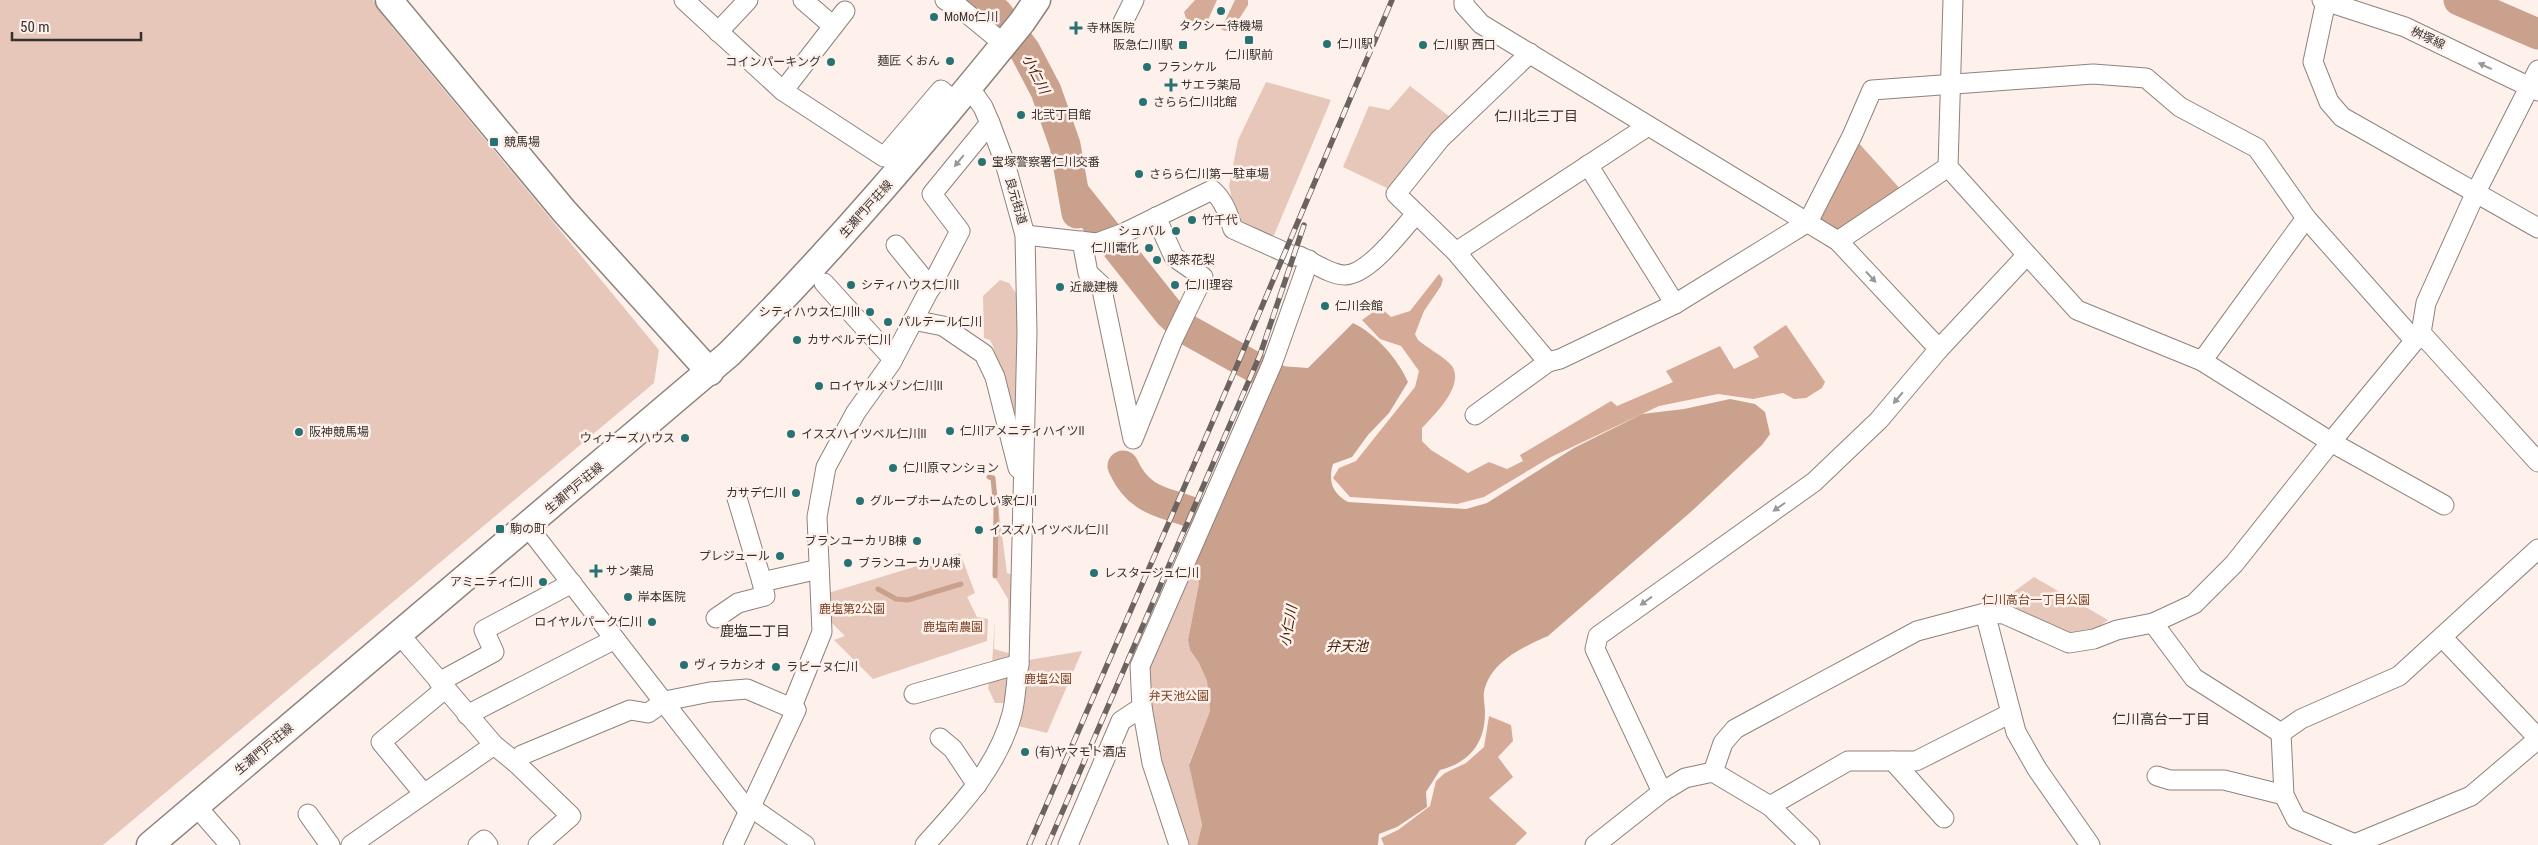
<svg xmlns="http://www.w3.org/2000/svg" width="2538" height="845" viewBox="0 0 2538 845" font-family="'Roboto Condensed','Noto Sans JP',sans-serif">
  <rect width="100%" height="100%" fill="#fef1eb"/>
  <g fill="#e6c7b9">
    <polygon points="0,0 373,0 392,27 659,350 654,383 103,845 0,845"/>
    <polygon points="1266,82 1331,100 1274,235 1269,237 1244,230 1234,207 1229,186 1238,140"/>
    <polygon points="1410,86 1454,120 1389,189 1343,167 1369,106 1389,110"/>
    <polygon points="1000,280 1009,283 1017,295 1017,418 1013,420 993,346 990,340 984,338 983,296"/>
    <polygon points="994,475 1007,573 1014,575 1012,642 1009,642 1008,599 996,579 997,509"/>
    <polygon points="960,553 975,593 967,597 977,617 988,619 987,641 873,679 834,640 845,636 830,621 825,594"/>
    <polygon points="1191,560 1199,583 1188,640 1190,650 1199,663 1207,681 1210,711 1189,764 1202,825 1197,845 1190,845 1152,731 1147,670"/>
    <polygon points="2034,577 2108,620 2096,629 2069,635 1997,604"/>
    <polygon points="995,618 994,649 1012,654 1006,661 992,664"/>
    <polygon points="1082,651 1047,733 1018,726 1026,690 1029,660"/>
    <polygon points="1003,673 1009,679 1005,703 995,703 988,688 990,677"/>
  </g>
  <g fill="#d5ab97">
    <polygon points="1195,0 1217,0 1207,22 1187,21 1184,12"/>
    <polygon points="1235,0 1248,0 1248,5 1232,30 1225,31 1221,29"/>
    <polygon points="1856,140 1903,192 1837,235 1816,216"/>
    <path d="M 1439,274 L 1443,279 L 1441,286 L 1424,311 L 1415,334 L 1418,340 C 1426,347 1446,358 1452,366 C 1465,386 1434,415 1422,428 L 1422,441 L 1431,450 L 1468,473 L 1489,462 L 1507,469 L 1523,461 L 1520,455 L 1611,401 L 1617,406 L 1673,382 L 1666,371 L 1720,346 L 1734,369 L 1759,357 L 1753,347 L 1786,325 L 1825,382 L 1822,388 L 1806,398 L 1794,399 L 1783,393 L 1753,399 L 1718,394 L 1659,406 L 1551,457 L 1484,497 L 1457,504 L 1350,497 L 1333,478 L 1339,468 L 1356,461 L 1415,387 L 1419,371 L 1401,346 L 1380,339 L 1362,320 L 1380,307 L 1391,317 L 1410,311 Z"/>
    <polygon points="1489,716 1511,725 1513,741 1498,757 1513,777 1489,798 1527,833 1515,845 1384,845 1381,838 1398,830 1430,806 1436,781 1445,773 1466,763 1484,747"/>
  </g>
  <path fill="#caa18d" d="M 1353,323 C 1376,334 1398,359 1408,382 L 1389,413 L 1368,435 L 1352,457 L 1333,464 C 1328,481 1332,493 1348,502 L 1466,509 L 1487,503 L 1574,448 L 1642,414 L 1684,409 L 1730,399 L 1755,404 L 1765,412 L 1770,434 L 1762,445 L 1693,510 L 1548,636 C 1523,647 1490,662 1484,692 C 1483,698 1485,706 1485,712 C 1485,742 1471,762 1440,770 L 1426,792 L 1427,807 L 1397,827 L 1379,834 L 1378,845 L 1197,845 L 1202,825 L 1189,765 L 1210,711 L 1207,681 L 1199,663 L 1190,650 L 1188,640 L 1199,583 L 1191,560 L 1280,366 L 1308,368 Z"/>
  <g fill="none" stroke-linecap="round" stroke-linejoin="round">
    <g stroke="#caa18d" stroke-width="5">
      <polyline points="989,477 993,478 996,510 995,576"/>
      <polyline points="878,589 896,599 908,600 961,584"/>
    </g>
    <g stroke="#caa18d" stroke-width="31">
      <polyline points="974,0 997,13 1025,51 1046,91 1065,145 1077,213"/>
      <polyline points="2459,0 2538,34"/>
      <polyline points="1074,193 1170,314 1186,329 1274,378"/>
      <path d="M 1123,466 C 1143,510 1175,500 1210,521 C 1218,525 1225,532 1231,538"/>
    </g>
    <defs>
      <g id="street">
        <polyline points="684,0 783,91 884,157 941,90 955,102"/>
        <polyline points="803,0 833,26"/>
        <polyline points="945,0 959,7 1004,44"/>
        <polyline points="1464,0 1464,5 1481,24 1838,241 1939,349 1879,420 1814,482 1598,636 1595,649 1662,792"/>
        <polyline points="2322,0 2405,27 2538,91"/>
        <polyline points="2326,1 2313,62 2329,102 2342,117 2538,228"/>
        <polyline points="1123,22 1134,0"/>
        <polyline points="718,32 748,0"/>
        <polyline points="1530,53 1440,139 1396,194 1456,252 1548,362 1560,359 1675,304 1808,222 1852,136 1872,90 2093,74 2146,78 2180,107 2257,148 2306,218 2415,341"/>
        <polyline points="2538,70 2476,192 2426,303 2421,333 2538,462"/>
        <polyline points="783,91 845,11"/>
        <polyline points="1588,165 1675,304"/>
        <polyline points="1948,167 2077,310 2202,361 2331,442 2421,333"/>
        <path d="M 1025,235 L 1097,243 L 1124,233 L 1212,190 C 1224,200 1228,214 1233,229 L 1293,256 L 1299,256 C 1313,262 1330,275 1345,275 C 1368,275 1401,231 1415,215"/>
        <polyline points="1082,241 1088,273 1101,285 1133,439 1173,339 1203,277 1174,257 1156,217"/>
        <polyline points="1838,241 1948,167 1953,0"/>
        <polyline points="896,245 931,288"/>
        <polyline points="1456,252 1648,126"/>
        <polyline points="824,283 893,359"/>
        <polyline points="913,320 943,326 984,354 995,377 1018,468"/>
        <polyline points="1939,349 2026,256"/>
        <polyline points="2202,361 2306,218"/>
        <polyline points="1475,415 1548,362"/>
        <polyline points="737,498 762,582 819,569"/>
        <polyline points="528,527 749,812"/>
        <polyline points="1985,613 2016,732 2037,769 2090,845"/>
        <polyline points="716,618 738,603 765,596 762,582"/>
        <polyline points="2153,623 2194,678 2281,733"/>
        <polyline points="400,635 494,745 515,762 571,816 538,845"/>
        <polyline points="2442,637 2538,738"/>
        <polyline points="439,682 494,652 484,630 572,583"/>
        <polyline points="914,694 1019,664"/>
        <polyline points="467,715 615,639"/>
        <polyline points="2281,733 2301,719 2399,676 2538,549"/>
        <polyline points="2281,733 2284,795 2296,819 2357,845"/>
        <polyline points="940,738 953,749 977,785"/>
        <polyline points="1893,761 1944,818"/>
        <polyline points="515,762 522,755 630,710 648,713 665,701 710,692 747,689 796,710"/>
        <polyline points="1713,772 1723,743 1735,729 1917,631 1985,613 2004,614 2069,643 2094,639 2117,630 2153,623 2194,604 2234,564 2331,442 2444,505"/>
        <polyline points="2157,776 2170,780 2224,780 2284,795"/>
        <polyline points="424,794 381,742 445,689"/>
        <polyline points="196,806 230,845"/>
        <polyline points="1770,806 1848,761 1916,761 2011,713"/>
        <polyline points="752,808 805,845"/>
        <polyline points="308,814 330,845"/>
        <polyline points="2357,843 2471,796 2538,739"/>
        <polyline points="351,845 494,745"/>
        <polyline points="478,845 484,840 488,845"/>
        <polyline points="733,845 796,710 793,704 822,632 817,517 826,467 856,412 891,363 960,231 932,194 990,123"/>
        <path d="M 925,845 C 960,806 998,767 1012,714 C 1016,698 1016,681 1019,664 L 1027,332 L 1025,235 L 1005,163 L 990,123 L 983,107 L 969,87"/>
        <polyline points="1068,845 1121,721 1142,707"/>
        <polyline points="1179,845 1152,763 1142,707 1140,666 1272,364 1309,260"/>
        <polyline points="1595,845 1662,792 1685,778 1713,772 1770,806 1810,845"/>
      </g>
      <g id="secondary">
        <polyline points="389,0 564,211 710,372"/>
        <path d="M 150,845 L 729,354 C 834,249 929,137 1022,22 L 1037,0"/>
      </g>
    </defs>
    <use href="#street" stroke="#8e827d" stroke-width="21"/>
    <use href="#secondary" stroke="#8e827d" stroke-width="29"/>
    <use href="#street" stroke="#fff" stroke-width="19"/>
    <use href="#secondary" stroke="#fff" stroke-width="26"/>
    <defs>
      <g id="rail">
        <polyline points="1029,845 1235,370 1392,0"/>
        <polyline points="1048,845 1260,355 1304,225"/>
      </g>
    </defs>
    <use href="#rail" stroke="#6a6360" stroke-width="5.5"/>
    <use href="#rail" stroke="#fef1eb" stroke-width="4" stroke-dasharray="11" stroke-linecap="butt"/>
  </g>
  <defs><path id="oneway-solid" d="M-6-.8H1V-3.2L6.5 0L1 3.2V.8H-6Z" transform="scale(1.25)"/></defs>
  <g fill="#9a9897">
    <use href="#oneway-solid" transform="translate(2485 66) rotate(-155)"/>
    <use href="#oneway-solid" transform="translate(959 161) rotate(129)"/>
    <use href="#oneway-solid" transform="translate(1871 277) rotate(47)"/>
    <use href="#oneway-solid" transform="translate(1898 398) rotate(130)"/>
    <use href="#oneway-solid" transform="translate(1779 507) rotate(145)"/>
    <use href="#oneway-solid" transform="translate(1646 601) rotate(144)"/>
  </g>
  <g fill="#277273" stroke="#fef1eb" stroke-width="2">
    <circle cx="1221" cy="11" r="5"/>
    <circle cx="934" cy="17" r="5"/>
    <path d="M1073.5 20.5h5v5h5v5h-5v5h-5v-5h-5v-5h5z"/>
    <rect x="1244" y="35" width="10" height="10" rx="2.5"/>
    <circle cx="1327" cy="44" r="5"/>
    <rect x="1178" y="40" width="10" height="10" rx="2.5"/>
    <circle cx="1423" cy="45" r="5"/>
    <circle cx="950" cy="61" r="5"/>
    <circle cx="831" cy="62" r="5"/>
    <circle cx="1147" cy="67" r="5"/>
    <path d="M1168.5 77.5h5v5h5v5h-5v5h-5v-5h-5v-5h5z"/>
    <circle cx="1143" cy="102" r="5"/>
    <circle cx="1021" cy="115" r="5"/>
    <rect x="489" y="137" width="10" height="10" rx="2.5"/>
    <circle cx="982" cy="162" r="5"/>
    <circle cx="1139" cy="174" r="5"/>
    <circle cx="1192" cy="220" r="5"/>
    <circle cx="1176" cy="231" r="5"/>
    <circle cx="1149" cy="248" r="5"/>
    <circle cx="1157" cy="260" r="5"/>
    <circle cx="851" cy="285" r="5"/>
    <circle cx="1175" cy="285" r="5"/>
    <circle cx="1060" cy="287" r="5"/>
    <circle cx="1325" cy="306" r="5"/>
    <circle cx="870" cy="312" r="5"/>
    <circle cx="888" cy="322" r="5"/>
    <circle cx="797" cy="340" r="5"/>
    <circle cx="819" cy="386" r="5"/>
    <circle cx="950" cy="431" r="5"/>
    <circle cx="299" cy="432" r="5"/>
    <circle cx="791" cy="434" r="5"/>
    <circle cx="685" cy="438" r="5"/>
    <circle cx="893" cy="468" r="5"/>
    <circle cx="796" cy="493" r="5"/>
    <circle cx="860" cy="501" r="5"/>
    <rect x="495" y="524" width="10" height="10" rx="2.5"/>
    <circle cx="979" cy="530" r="5"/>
    <circle cx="917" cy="541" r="5"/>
    <circle cx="780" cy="556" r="5"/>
    <circle cx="848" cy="563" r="5"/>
    <path d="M593.5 563.5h5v5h5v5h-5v5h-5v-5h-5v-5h5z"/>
    <circle cx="1094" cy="573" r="5"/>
    <circle cx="543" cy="582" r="5"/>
    <circle cx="628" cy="597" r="5"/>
    <circle cx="652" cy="622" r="5"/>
    <circle cx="684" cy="665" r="5"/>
    <circle cx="776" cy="667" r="5"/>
    <circle cx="1025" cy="752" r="5"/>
  </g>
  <g text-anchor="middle" stroke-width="5" stroke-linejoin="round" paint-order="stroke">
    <g font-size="12" fill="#36312f" stroke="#fef1eb" text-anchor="start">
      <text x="944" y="21">MoMo仁川</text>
      <text x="1221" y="30" text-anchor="middle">タクシー待機場</text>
      <text x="1087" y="32">寺林医院</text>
      <text x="1337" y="48">仁川駅</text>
      <text x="1173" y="49" text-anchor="end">阪急仁川駅</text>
      <text x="1433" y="49">仁川駅 西口</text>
      <text x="1249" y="59" text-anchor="middle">仁川駅前</text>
      <text x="940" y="65" text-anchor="end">麺匠 くおん</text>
      <text x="821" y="66" text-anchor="end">コインパーキング</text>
      <text x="1157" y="71">フランケル</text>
      <text x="1181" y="89">サエラ薬局</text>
      <text x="1153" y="106">さらら仁川北館</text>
      <text x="1031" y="119">北弐丁目館</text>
      <text x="504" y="146">競馬場</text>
      <text x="992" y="166">宝塚警察署仁川交番</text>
      <text x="1149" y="178">さらら仁川第一駐車場</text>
      <text x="1202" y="224">竹千代</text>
      <text x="1166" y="235" text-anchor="end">シュバル</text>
      <text x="1139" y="252" text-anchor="end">仁川電化</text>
      <text x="1167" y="264">喫茶花梨</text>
      <text x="861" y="289">シティハウス仁川I</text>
      <text x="1185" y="289">仁川理容</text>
      <text x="1070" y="291">近畿建機</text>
      <text x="1335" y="310">仁川会館</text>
      <text x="860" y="316" text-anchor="end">シティハウス仁川II</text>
      <text x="898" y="326">パルテール仁川</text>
      <text x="807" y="344">カサベルテ仁川</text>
      <text x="829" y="390">ロイヤルメゾン仁川II</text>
      <text x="960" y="435">仁川アメニティハイツII</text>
      <text x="309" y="436">阪神競馬場</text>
      <text x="801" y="438">イスズハイツベル仁川II</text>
      <text x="675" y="442" text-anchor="end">ウィナーズハウス</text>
      <text x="903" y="472">仁川原マンション</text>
      <text x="786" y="497" text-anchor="end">カサデ仁川</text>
      <text x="870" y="505">グループホームたのしい家仁川</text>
      <text x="510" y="533">駒の町</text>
      <text x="989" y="534">イスズハイツベル仁川</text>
      <text x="907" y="545" text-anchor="end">ブランユーカリB棟</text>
      <text x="770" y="560" text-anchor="end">プレジュール</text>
      <text x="858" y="567">ブランユーカリA棟</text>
      <text x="606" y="575">サン薬局</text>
      <text x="1104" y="577">レスタージュ仁川</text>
      <text x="533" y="586" text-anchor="end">アミニティ仁川</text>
      <text x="638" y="601">岸本医院</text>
      <text x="642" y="626" text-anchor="end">ロイヤルパーク仁川</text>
      <text x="694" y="669">ヴィラカシオ</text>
      <text x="786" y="671">ラビーヌ仁川</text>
      <text x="1035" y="756">(有)ヤマモト酒店</text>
    </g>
    <g font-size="12" fill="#36312f" stroke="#fef1eb">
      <text transform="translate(2428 38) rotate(25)" y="4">桝塚線</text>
      <text transform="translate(1016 201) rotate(74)" y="4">良元街道</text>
      <text transform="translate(866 209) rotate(-48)" y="4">生瀬門戸荘線</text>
      <text transform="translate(574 488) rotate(-40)" y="4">生瀬門戸荘線</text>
      <text transform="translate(264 749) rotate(-40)" y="4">生瀬門戸荘線</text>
    </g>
    <g font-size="12" fill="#794225" stroke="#fef1eb">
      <text x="2036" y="604">仁川高台一丁目公園</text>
      <text x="852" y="613">鹿塩第2公園</text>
      <text x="953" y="631">鹿塩南農園</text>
      <text x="1048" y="683">鹿塩公園</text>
      <text x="1179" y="700">弁天池公園</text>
    </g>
    <g font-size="14" font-style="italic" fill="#472009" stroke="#fef1eb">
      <text transform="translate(1036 74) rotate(63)" y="5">小仁川</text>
      <text transform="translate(1288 626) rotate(-80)" y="5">小仁川</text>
      <text x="1347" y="651">弁天池</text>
    </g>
    <g font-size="14" fill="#36312f" stroke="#fef1eb">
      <text x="1536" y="121">仁川北三丁目</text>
      <text x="755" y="636">鹿塩二丁目</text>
      <text x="2161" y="724">仁川高台一丁目</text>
    </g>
  </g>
  <path d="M12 32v8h129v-8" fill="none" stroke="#36312f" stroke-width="2.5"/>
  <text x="20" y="32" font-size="15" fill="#36312f" stroke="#fef1eb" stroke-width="4" paint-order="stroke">50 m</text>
</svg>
